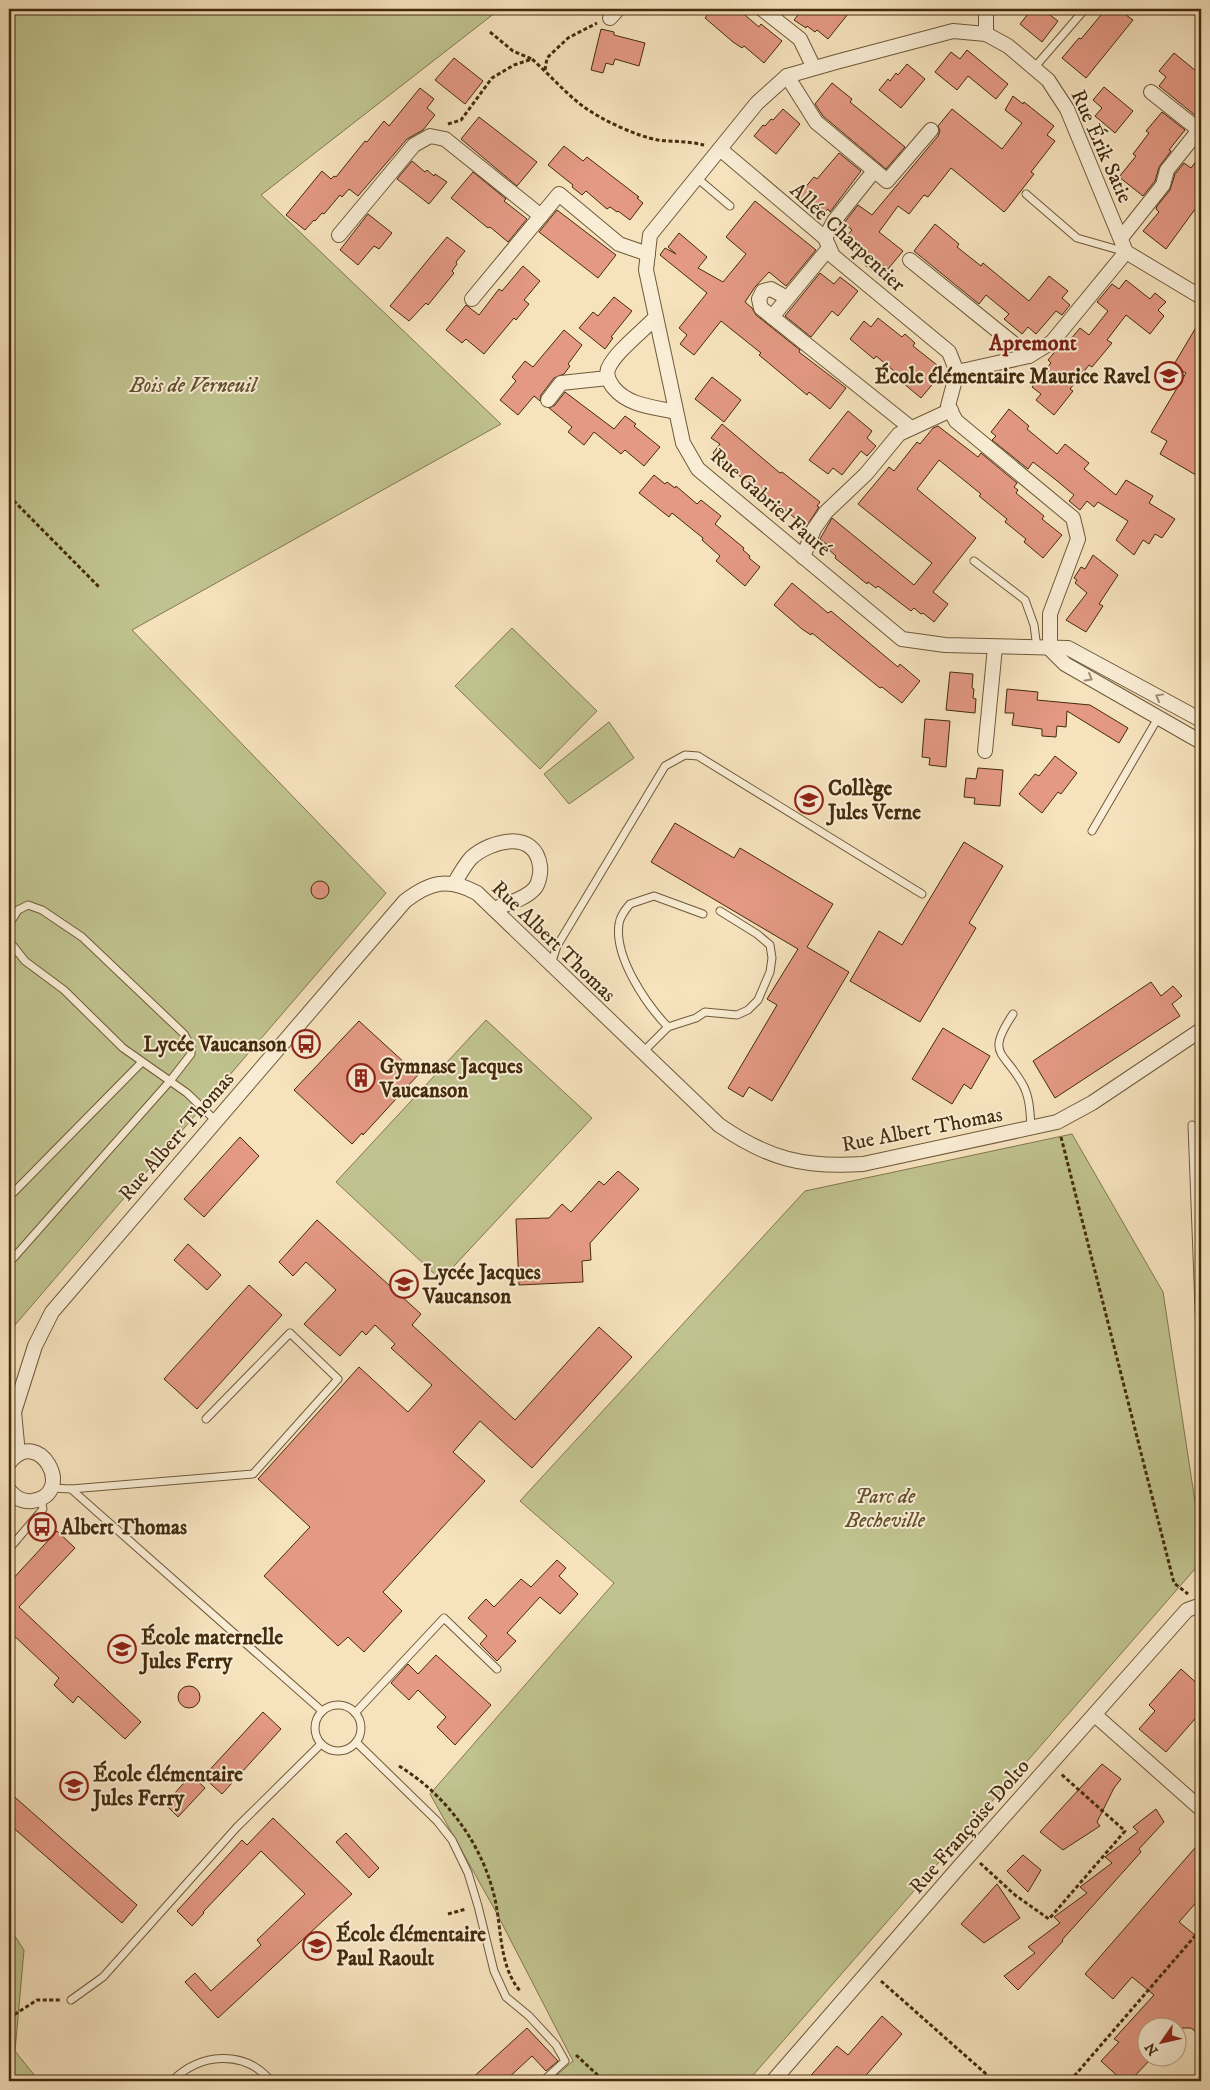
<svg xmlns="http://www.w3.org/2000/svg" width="1210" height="2090" viewBox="0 0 1210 2090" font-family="'IM FELL DW Pica',serif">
  <rect width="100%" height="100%" fill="#f6e3be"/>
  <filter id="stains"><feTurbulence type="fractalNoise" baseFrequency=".004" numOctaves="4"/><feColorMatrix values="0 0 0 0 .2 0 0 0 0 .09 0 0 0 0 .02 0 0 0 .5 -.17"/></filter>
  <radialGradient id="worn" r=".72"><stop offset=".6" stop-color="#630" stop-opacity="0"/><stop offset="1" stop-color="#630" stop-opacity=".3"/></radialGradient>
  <g fill="#c0c38f" stroke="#82774e">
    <polygon points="9,9 500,9 261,195 501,424 132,630 386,893 9,1332"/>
    <polygon points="512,628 597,711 540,769 455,686"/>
    <polygon points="609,722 634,758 569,804 544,774"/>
    <polygon points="486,1020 592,1118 441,1280 336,1182"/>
    <polygon points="1072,1134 1163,1292 1201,1541 1201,1562 748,2081 550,2081 573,2061 495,1910 430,1794 614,1583 520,1501 805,1191"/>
    <polygon points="9,1927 24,1950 15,2051 39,2081 9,2081"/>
  </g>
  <g fill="#e49984" stroke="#442b0c">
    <polygon points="712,9 738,9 759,27 761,24 782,41 764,63 744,46 742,48 733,42 705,18"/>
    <polygon points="803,9 852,9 828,39 817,30 815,32 807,26 806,28 794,20"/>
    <polygon points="1032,9 1055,9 1050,15 1058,21 1042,42 1020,24"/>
    <polygon points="1106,9 1118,9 1133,20 1086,78 1062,58 1079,38 1081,39"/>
    <polygon points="601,29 614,32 614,35 645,43 639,66 615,59 613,65 606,63 603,73 591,70"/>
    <polygon points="967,50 1008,84 996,99 968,76 957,90 935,72 951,52 960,59"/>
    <polygon points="1174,53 1201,75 1201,110 1196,116 1159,86 1166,77 1159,71"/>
    <polygon points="454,58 483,81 465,104 435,80"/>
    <polygon points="907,64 925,79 901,108 879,90 888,79 890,81 896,73 898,75"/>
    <polygon points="832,83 852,99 850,102 905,147 886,169 823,116 815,104"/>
    <polygon points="1104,87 1133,111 1115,133 1095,116 1102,108 1093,100"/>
    <polygon points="420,88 434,99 427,108 435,115 423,130 407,139 358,196 349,189 342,197 340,195 324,214 322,213 315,221 314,220 305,230 286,215 322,171 331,179 334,176 336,177 365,141 367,142 384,121 389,126"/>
    <polygon points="1013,96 1023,104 1024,102 1054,126 1047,135 1055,141 1031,172 1034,174 1006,210 1004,212 951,168 928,197 924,195 909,214 898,206 879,232 903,251 888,269 881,264 874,273 864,264 868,258 844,239 852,230 844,223 858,205 872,215 938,136 940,131 938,126 952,109 1002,149 1022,123 1005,110"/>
    <polygon points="783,109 800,124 776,154 754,136 763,125 765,126 771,119 773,120"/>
    <polygon points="1162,112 1185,130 1169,150 1171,151 1159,167 1155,181 1143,196 1119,177 1136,156 1133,154 1149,133 1146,131"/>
    <polygon points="479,117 537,162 517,186 461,139"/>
    <polygon points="564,146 583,161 587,157 639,197 637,198 643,203 630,220 618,211 617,212 610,207 607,209 586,191 582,195 572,187 573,185 548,165"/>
    <polygon points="839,153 861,171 830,212 828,209 821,215 798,196 814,177 817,179"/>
    <polygon points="1201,155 1201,201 1166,249 1143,231 1159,212 1156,209 1157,206 1170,190 1175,174 1184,163 1191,168"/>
    <polygon points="412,161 425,172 427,170 434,176 435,174 447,182 429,204 397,179"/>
    <polygon points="473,172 506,199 504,201 527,219 508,242 490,227 488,228 451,198"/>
    <polygon points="755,201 816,250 786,286 769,272 755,287 745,302 752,308 756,315 800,350 799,352 846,388 830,409 809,392 807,395 759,355 761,353 721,321 694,355 680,344 687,335 679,328 707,293 660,255 665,248 676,254 668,247 679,233 707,257 698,268 723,282 746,254 726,237"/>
    <polygon points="557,210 616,255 598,278 539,232"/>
    <polygon points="368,214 392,233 379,249 374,246 358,265 340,250"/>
    <polygon points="935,224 959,244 957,247 981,266 983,263 1029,301 1049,276 1068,291 1062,298 1070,305 1062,315 1056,311 1036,334 1028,327 1022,334 1004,319 1009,314 986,295 979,304 914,251"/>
    <polygon points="447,237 465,251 456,262 457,264 452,271 454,273 428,305 426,303 409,321 390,306"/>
    <polygon points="523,266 540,281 524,300 529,304 516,320 514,318 484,354 466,339 462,343 446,330 466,305 479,315 499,289 502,291"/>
    <polygon points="820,273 834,284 840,277 858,291 838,316 832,311 811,337 785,316"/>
    <polygon points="1126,280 1150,299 1155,293 1166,302 1158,310 1164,316 1150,334 1126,315 1107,340 1112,343 1092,367 1089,365 1070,389 1073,391 1054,415 1036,400 1041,394 1032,387 1051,363 1048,360 1053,354 1057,349 1060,352 1080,328 1089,335 1108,311 1097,302 1112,284 1119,289"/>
    <polygon points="614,297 632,311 611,337 613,338 605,349 579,328 593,312 598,316"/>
    <polygon points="878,318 902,337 905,334 915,343 913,346 937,365 930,374 936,380 921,398 897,378 899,375 876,356 874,359 850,339 864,321 871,327"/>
    <polygon points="1201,319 1201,478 1160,454 1167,441 1151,432 1186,373 1173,366"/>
    <polygon points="564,330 582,345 568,364 570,366 564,374 554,378 541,395 540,401 534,396 518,415 500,400 516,381 512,377 525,361 533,367"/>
    <polygon points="712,377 741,400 724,422 695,399"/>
    <polygon points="565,392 614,429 625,416 636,424 634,426 660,447 644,466 625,450 621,454 594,432 584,445 568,432 572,427 549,408 555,405"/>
    <polygon points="1009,409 1029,426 1027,429 1057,454 1065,444 1089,463 1084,469 1116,495 1126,480 1153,496 1149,503 1175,519 1162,538 1155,534 1149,544 1143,540 1134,555 1116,540 1128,521 1098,502 1094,507 1087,501 1080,510 1069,501 1074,495 1056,480 1033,462 1028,469 992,440 996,436 991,432"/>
    <polygon points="848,411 872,431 867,438 876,446 867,456 861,451 842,475 833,468 828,474 809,460"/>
    <polygon points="722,424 780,473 782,472 820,502 817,506 819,507 806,527 765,494 763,496 713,453 720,444 711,438"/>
    <polygon points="938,426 978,457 981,453 1017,483 1014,487 1018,490 1016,493 1044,516 1042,519 1062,535 1043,558 1024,542 1026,539 1005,522 1007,519 979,496 981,494 939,460 917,489 976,538 933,592 948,604 934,622 923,613 921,614 914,608 911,611 878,586 876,588 868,582 867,584 835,558 836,556 828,549 830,547 820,539 832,518 914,585 932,563 858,504 889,467 894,471 917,442 920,444 933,428"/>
    <polygon points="654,475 665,484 667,482 675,488 676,486 697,504 701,500 721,516 715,524 744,548 743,550 750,556 749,558 760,567 745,586 716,561 720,556 702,540 703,538 672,513 669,517 639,493"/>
    <polygon points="1093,555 1118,575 1099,604 1103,606 1086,632 1066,620 1087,593 1075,583 1077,580 1074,578 1081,567 1085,569"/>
    <polygon points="792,583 828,613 831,611 898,667 900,664 920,681 902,703 882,687 880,688 812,633 811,635 802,629 774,605"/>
    <polygon points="950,672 973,674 972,688 974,689 973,698 976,699 975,713 946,710"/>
    <polygon points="1007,689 1038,692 1037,700 1090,705 1128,728 1119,743 1067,711 1066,727 1057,726 1056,737 1042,736 1042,729 1012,725 1014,713 1005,713"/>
    <polygon points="925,719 950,721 946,767 929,765 930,758 922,757"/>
    <polygon points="1055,756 1077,773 1061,794 1058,792 1042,813 1019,794 1035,774 1039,776"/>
    <polygon points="978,768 1003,770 1000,806 974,804 975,798 964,797 966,778 976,779"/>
    <polygon points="675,823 734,858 740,848 833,904 807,947 849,972 772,1101 749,1087 743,1097 728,1088 777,1005 767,999 798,949 651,862"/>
    <polygon points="964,842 1003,866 969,923 976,928 920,1022 850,981 879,931 902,945"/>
    <circle cx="320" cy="890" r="9"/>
    <polygon points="1151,982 1161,996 1173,986 1182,996 1172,1004 1180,1016 1055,1098 1033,1061"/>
    <polygon points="359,1021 418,1075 363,1135 362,1133 352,1144 294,1090"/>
    <polygon points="943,1028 990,1056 971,1089 964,1084 952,1104 912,1079"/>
    <polygon points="240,1137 259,1156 204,1217 184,1199"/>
    <polygon points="618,1171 639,1189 590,1243 591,1260 582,1261 583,1282 519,1285 516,1219 549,1218 562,1204 571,1212 599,1181 604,1185"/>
    <polygon points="317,1220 421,1314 412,1325 515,1420 599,1327 632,1357 532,1468 480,1421 453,1452 485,1481 383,1592 402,1611 364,1652 348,1637 338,1646 264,1576 310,1527 258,1479 359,1367 408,1412 432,1385 391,1348 395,1344 375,1325 366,1335 362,1331 340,1356 304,1324 336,1290 306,1262 293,1276 279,1262"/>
    <polygon points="188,1244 221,1275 207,1290 174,1260"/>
    <polygon points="249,1285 282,1315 197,1409 164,1379"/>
    <polygon points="57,1531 75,1548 19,1607 141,1722 125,1739 78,1696 73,1703 54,1685 59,1678 9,1631 9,1583"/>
    <polygon points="557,1560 566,1568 559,1576 578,1594 560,1614 540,1597 507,1633 516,1641 497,1661 480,1644 487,1636 468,1618 486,1599 494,1607 521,1579 531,1587"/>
    <polygon points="436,1655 491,1705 455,1745 437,1727 446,1717 418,1690 409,1700 391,1683 408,1664 418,1674"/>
    <polygon points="1181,1669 1201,1687 1201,1712 1166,1752 1139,1729 1155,1711 1149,1705"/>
    <circle cx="189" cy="1697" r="11"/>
    <polygon points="263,1712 281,1729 222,1794 203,1777"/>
    <polygon points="1102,1764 1121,1779 1114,1788 1097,1822 1100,1826 1063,1850 1040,1832"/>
    <polygon points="191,1775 205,1788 178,1817 165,1804"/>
    <polygon points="9,1792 137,1905 122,1923 9,1824"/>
    <polygon points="1156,1809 1164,1822 1139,1849 1141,1852 1062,1940 1063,1941 1018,1990 1004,1976 1035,1953 1028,1947 1060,1923 1054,1917 1087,1893 1080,1887 1112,1863 1105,1857 1138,1832 1133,1827"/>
    <polygon points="273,1818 352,1894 218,2018 185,1982 195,1973 211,1991 261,1945 257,1940 305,1894 261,1851 203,1912 204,1913 192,1926 177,1911 242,1840 247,1845"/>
    <polygon points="346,1833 379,1868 369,1878 336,1842"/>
    <polygon points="1201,1841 1201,1897 1179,1922 1201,1940 1201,2036 1191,2028 1148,2028 1148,2062 1130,2081 1123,2081 1101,2061 1119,2042 1114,2039 1154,1995 1132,1977 1113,1999 1085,1974"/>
    <polygon points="1023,1855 1041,1870 1028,1892 1007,1871"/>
    <polygon points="997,1884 1020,1918 984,1943 961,1924"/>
    <polygon points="882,2016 902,2034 861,2081 806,2081 837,2046 848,2055"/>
    <polygon points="527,2028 558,2061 546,2071 532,2056 505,2081 469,2081"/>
  </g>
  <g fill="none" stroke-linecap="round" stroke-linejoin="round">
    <defs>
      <g id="service">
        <polyline points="1034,68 1085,9"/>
        <polyline points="697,178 730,206"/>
        <polyline points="1026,194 1077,238 1126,252"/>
        <polyline points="974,561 1025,600 1034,625 1037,648"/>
        <polyline points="1092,831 1158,718"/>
        <polyline points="551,964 557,946 665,766 685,755 698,756 922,894"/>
        <path d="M 1013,1014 C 985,1056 1004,1050 1023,1085 C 1030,1098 1030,1113 1031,1127"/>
        <path d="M 668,1027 C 646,1004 614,957 619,924 C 620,916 625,910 630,904 L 654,896 L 703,914"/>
        <polyline points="643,1052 668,1027 696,1018 705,1012 737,1015 748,1010 758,1000 770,972 772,958 770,945 757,934 720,911"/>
        <polyline points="1192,1125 1200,1333 1201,1338"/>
        <polyline points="9,1197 142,1062"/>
        <polyline points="9,1263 170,1081 191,1054 191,1047 184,1034 82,937 42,910 28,905 18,910 10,923 10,942 25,961 64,990 123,1048 187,1093 216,1121"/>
        <polyline points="51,1488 71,1489 322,1711"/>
        <polyline points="71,1489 253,1474 338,1379 290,1333 206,1419"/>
        <polyline points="9,1549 43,1509 41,1498"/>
        <circle cx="338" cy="1728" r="23"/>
        <polyline points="355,1713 444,1618 497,1669"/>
        <polyline points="356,1742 437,1821 452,1840 468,1873 478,1906 494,1971 506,1997 529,2016 556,2045 565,2061 543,2081"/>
        <polyline points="71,2000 103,1977 237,1827 321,1744"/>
        <path d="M 172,2081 C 200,2053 244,2049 271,2081"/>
      </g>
      <g id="minor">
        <polyline points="762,9 800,39 814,68"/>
        <polyline points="986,9 986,34"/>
        <polyline points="610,18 618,9"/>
        <polyline points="787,76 816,122 887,181 931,130"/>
        <polyline points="1151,92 1199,130"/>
        <polyline points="720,149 825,238 833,256 949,352 957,372 948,406 956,421 1073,518 1078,539 1050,614 1050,649"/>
        <polyline points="339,235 414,145 430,136 445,139 541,216"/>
        <polyline points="825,238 834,221 874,171"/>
        <polyline points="1121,238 1163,185 1167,170 1199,130 1201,131"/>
        <polyline points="910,260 1029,356"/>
        <polyline points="1201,297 1126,252 1067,109 1048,80 1008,46 986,34 953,31 836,62 787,76 757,103 650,235 646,270 683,443 698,469 902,639 945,645 1068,648 1201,720"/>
        <polyline points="787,298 771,289 763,291 759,299 761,308 911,428"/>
        <polyline points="472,299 559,194 619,244 648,254"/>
        <path d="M 656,317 C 643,331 615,352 608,369 C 606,376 609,381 613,387 C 628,406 654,407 676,412"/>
        <polyline points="772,317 829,248"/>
        <polyline points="957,372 1029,356 1052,342 1126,252"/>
        <polyline points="548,400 561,383 608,378"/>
        <polyline points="803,557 814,529 826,512 866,474 899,434 951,410"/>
        <polyline points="1050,649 1065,664 1201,742"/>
        <polyline points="985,751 995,647"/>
        <path d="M 454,884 C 459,875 464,866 471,858 C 491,840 535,829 540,866 C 541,872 539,883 535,888 C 526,899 506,904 494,909"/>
        <path d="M 18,1454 L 14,1412 L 35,1346 L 52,1312 L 405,901 C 430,882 448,877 477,893 L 719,1125 C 768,1159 804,1168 863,1164 L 1057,1122 L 1092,1103 L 1201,1030"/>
        <path d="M 9,1463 C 38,1424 78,1494 32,1501 C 23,1502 15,1498 9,1490"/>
        <polyline points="1095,1715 1201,1809"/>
        <polyline points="773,2081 959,1867 1187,1610 1201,1605"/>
      </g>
    </defs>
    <use href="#service" stroke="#705938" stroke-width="9"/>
    <use href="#minor" stroke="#705938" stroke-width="16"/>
    <g stroke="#442b0c" stroke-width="3" stroke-dasharray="4 2.5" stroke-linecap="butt">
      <polyline points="490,32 513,51 532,59"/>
      <polyline points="545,70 547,58 568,38 597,23"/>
      <path d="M 448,124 L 461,120 L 492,78 L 514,65 L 532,59 C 550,75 565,93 584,107 C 602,120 636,136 658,140 C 674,142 689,141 704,145"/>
      <polyline points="9,496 100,588"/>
      <polyline points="1061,1137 1174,1583 1188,1594"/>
      <path d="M 399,1766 C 445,1794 481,1842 494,1895 C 502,1926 498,1966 521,1992"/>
      <polyline points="980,1863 1015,1895 1049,1919 1125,1831 1061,1774"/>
      <polyline points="448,1914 466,1909"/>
      <polyline points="881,1981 994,2081"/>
      <polyline points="9,2018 37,2000 61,2000"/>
      <polyline points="576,2055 604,2081"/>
      <polyline points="1070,2081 1201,1929"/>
    </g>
    <use href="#service" stroke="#f9edd5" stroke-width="7"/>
    <use href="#minor" stroke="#f9edd5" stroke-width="14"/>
  </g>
  <defs><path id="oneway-chevron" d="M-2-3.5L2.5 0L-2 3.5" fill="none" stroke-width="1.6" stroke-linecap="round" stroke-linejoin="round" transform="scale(1.25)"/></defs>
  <g stroke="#9e8c70">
    <use href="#oneway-chevron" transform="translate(1089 678) rotate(30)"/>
    <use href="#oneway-chevron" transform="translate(1159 697) rotate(-151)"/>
  </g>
  <defs>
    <symbol id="school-ring" viewBox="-11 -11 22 22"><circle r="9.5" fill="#f9edd5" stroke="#8f2418" stroke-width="1.5"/><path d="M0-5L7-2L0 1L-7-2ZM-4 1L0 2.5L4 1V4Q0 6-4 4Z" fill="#8f2418"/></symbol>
    <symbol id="bus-ring" viewBox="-11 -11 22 22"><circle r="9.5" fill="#f9edd5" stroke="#8f2418" stroke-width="1.5"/><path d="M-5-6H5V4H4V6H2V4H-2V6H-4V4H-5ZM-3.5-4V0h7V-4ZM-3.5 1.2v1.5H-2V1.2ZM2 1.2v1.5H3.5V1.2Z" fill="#8f2418"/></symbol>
    <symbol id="building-ring" viewBox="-11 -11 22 22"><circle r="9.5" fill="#f9edd5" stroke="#8f2418" stroke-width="1.5"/><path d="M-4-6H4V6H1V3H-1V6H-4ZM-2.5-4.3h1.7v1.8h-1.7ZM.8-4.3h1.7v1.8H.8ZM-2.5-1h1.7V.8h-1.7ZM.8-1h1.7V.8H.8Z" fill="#8f2418"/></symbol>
  </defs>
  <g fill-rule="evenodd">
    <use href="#school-ring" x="1153" y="360" width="32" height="32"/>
    <use href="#school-ring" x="793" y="784" width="32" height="32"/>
    <use href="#bus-ring" x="290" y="1028" width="32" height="32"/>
    <use href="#building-ring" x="345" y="1062" width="32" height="32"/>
    <use href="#school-ring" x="388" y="1268" width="32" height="32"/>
    <use href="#bus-ring" x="26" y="1511" width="32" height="32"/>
    <use href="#school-ring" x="106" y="1633" width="32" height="32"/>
    <use href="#school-ring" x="58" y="1770" width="32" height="32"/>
    <use href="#school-ring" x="301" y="1930" width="32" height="32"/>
  </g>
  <g text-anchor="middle" stroke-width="4" stroke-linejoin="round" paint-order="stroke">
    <g font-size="21" fill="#442b0c" stroke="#f9edd5">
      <text transform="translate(1102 146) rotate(66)" y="7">Rue Érik Satie</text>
      <text transform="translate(848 237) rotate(43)" y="7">Allée Charpentier</text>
      <text transform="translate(771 502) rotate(41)" y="7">Rue Gabriel Fauré</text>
      <text transform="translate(554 941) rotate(44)" y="7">Rue Albert Thomas</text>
      <text transform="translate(922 1129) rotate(-11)" y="7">Rue Albert Thomas</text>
      <text transform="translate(176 1136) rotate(-49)" y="7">Rue Albert Thomas</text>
      <text transform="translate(969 1826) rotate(-49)" y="7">Rue Françoise Dolto</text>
    </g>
    <g font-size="21" font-weight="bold" fill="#442b0c" stroke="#f9edd5" text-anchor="start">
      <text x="1150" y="383" text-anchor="end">École élémentaire Maurice Ravel</text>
      <text x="828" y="795">Collège<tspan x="828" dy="24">Jules Verne</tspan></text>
      <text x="287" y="1051" text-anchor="end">Lycée Vaucanson</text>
      <text x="380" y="1073">Gymnase Jacques<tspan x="380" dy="24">Vaucanson</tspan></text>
      <text x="423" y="1279">Lycée Jacques<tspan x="423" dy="24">Vaucanson</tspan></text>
      <text x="61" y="1534">Albert Thomas</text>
      <text x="141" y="1644">École maternelle<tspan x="141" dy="24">Jules Ferry</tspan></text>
      <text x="93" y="1781">École élémentaire<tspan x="93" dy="24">Jules Ferry</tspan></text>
      <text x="336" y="1941">École élémentaire<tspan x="336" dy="24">Paul Raoult</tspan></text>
    </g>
    <g font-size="21" font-style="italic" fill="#63512d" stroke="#f9edd5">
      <text x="193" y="392">Bois de Verneuil</text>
      <text x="885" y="1503">Parc de<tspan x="885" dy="24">Becheville</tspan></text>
    </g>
    <g font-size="22" font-weight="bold" fill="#7a1f14" stroke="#f9edd5">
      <text x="1033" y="350">Apremont</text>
    </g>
  </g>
  <rect width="1210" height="2090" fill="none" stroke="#f6e3be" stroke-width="30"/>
  <rect x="10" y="10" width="1190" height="2070" fill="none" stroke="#442b0c" stroke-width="2.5"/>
  <rect x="15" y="15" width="1180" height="2060" fill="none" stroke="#442b0c"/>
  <g transform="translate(1162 2042) rotate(236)"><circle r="24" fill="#f9edd5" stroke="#b19f85"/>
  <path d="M0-4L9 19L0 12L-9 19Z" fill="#8f2418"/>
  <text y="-8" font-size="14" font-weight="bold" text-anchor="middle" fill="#442b0c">N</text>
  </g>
  <rect width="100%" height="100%" filter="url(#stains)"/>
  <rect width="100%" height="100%" fill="url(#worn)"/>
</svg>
